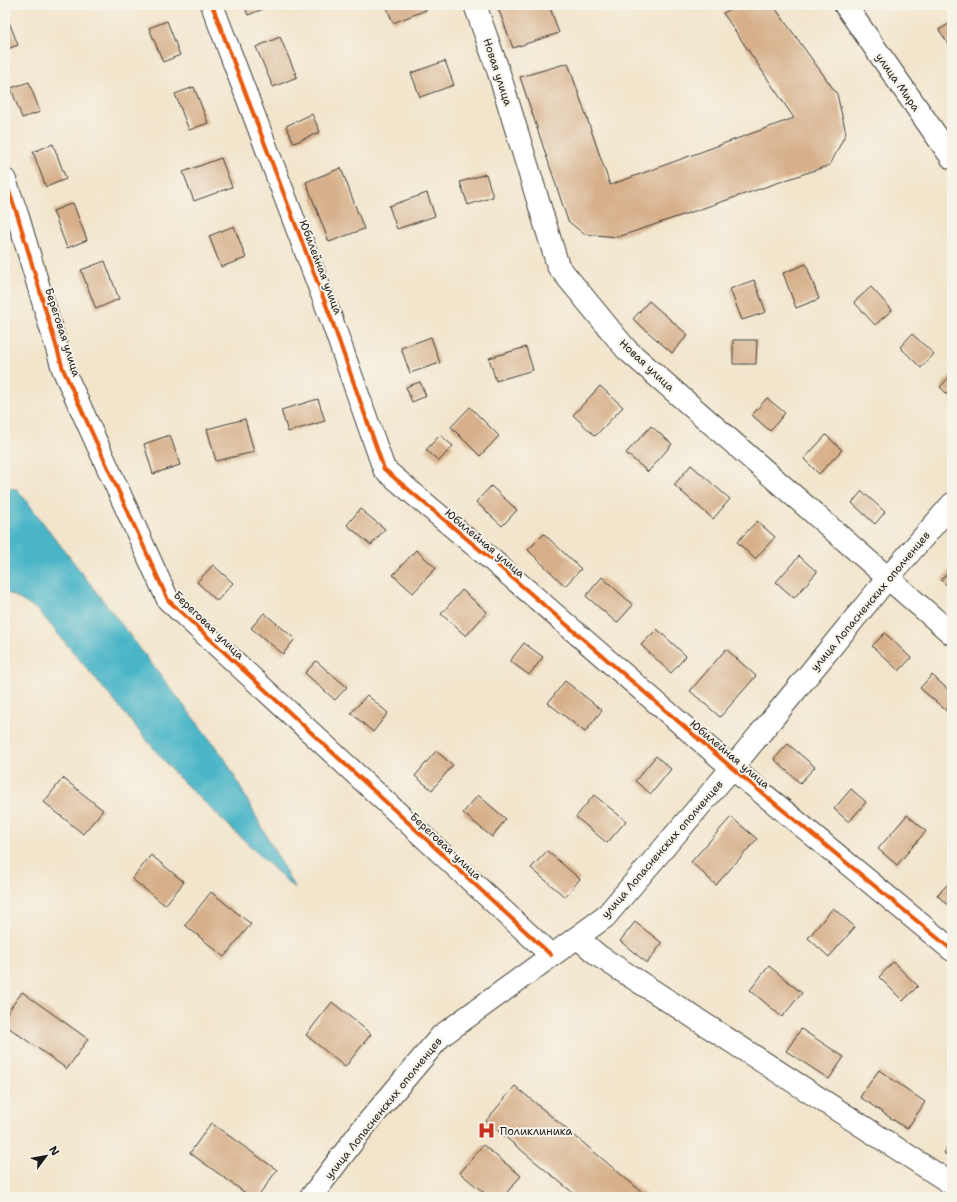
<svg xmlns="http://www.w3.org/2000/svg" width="957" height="1202" viewBox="0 0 957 1202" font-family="'Shantell Sans',sans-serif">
  <rect width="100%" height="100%" fill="#f7f3e8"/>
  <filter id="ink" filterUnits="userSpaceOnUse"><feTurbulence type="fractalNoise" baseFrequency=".025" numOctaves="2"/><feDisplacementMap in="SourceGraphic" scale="8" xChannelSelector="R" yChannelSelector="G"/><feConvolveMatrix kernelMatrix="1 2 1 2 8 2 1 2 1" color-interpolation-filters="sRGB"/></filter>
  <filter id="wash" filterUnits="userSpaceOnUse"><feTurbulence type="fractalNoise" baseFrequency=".012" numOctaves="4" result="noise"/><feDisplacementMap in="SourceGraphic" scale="16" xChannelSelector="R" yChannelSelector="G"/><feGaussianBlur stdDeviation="0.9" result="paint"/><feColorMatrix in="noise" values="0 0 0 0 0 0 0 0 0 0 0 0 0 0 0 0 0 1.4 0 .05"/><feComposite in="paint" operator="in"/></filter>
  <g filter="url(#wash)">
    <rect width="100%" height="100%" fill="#f2e5cc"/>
    <polygon fill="#4ab5c7" stroke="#336872" points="5,488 17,489 225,759 295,889 177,776 38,610 5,591"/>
    <g id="blocks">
      <g fill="#d7b08b">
        <polygon points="244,5 273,5 248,15"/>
        <polygon points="386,5 424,5 426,10 393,23"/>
        <polygon points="497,5 549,5 559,33 513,48"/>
        <polygon points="740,5 773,5 837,94 846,133 830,165 618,237 584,234 568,221 520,77 568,63 610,185 794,118 723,13"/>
        <polygon points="5,12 18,45 5,50"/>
        <polygon points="167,21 180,55 163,62 149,28"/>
        <polygon points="952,22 952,49 939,30"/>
        <polygon points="280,37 297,77 273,87 256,47"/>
        <polygon points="445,61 454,85 420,97 411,73"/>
        <polygon points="29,82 40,112 22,118 11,88"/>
        <polygon points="194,87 208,123 189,130 175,94"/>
        <polygon points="312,114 320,132 294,143 286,126"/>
        <polygon points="53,144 66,179 46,187 33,152"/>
        <polygon points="221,158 232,187 194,201 183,172"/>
        <polygon points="341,168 364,229 329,242 306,182"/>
        <polygon points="486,174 493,197 468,205 460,182"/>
        <polygon points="427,193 435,216 397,229 389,206"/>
        <polygon points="73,203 87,240 67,248 53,211"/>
        <polygon points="234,226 246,258 221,267 209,236"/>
        <polygon points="105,261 119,299 96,309 81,270"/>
        <polygon points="806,264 819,299 796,308 783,273"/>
        <polygon points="754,280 766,312 742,320 730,289"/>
        <polygon points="871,287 892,310 875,325 854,302"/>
        <polygon points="649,301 688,335 672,353 633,319"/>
        <polygon points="912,334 934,354 921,368 900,347"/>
        <polygon points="431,337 440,363 410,373 401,348"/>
        <polygon points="733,340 757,340 756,364 733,364"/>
        <polygon points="526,347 533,370 496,381 489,358"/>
        <polygon points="952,374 952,399 940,387"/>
        <polygon points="420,382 426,396 412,402 406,387"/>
        <polygon points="600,386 623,407 595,436 573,415"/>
        <polygon points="767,398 785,413 770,431 752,415"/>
        <polygon points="318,399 325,421 288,432 281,410"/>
        <polygon points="470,407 499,436 480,456 451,427"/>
        <polygon points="245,419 254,452 216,461 207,429"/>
        <polygon points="651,426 672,444 648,472 626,453"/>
        <polygon points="170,435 180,465 153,474 144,444"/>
        <polygon points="440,435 453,446 439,461 426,450"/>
        <polygon points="826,435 842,450 819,474 804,459"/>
        <polygon points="691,465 730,499 713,519 674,485"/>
        <polygon points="491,486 517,510 502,526 476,502"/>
        <polygon points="862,491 885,512 875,524 852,503"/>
        <polygon points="360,509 385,529 371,545 347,525"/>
        <polygon points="757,521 775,537 755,559 737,542"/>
        <polygon points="544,534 581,569 565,586 528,550"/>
        <polygon points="416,550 436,568 413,593 393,575"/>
        <polygon points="799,556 817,572 794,598 776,582"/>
        <polygon points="213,565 233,583 217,601 197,582"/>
        <polygon points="952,568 952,590 941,580"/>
        <polygon points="602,577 633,605 617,623 586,596"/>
        <polygon points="462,590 487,612 466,636 441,614"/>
        <polygon points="264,613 295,639 283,654 251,628"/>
        <polygon points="657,629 686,656 671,673 641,645"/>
        <polygon points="885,633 911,658 899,671 872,646"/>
        <polygon points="524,643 543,657 529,675 510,661"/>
        <polygon points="726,649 756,676 720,717 690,691"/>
        <polygon points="316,661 347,687 335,700 305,673"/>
        <polygon points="932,675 952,693 952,710 949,713 920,688"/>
        <polygon points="565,681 602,710 585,732 548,703"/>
        <polygon points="367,695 388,713 373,732 351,713"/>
        <polygon points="788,744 815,767 800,783 774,759"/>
        <polygon points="436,751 453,765 432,790 415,776"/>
        <polygon points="656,756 671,769 651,794 635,781"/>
        <polygon points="63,778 103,810 83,834 44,802"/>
        <polygon points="851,789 866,802 849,822 834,809"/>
        <polygon points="478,795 506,819 492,837 463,813"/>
        <polygon points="594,795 626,821 607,843 576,817"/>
        <polygon points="907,815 926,831 897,865 878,849"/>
        <polygon points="731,817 757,839 716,885 691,862"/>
        <polygon points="547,851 580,879 565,897 531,868"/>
        <polygon points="151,855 184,882 165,905 132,879"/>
        <polygon points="949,883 952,886 952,909 937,895"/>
        <polygon points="211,892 251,924 224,957 185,925"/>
        <polygon points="833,908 855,927 829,957 808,938"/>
        <polygon points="635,922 662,943 647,963 620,941"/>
        <polygon points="893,962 918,986 903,1001 879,977"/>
        <polygon points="769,966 802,993 782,1017 750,990"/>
        <polygon points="22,992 88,1039 67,1069 5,1025 5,1016"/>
        <polygon points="332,1002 371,1034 345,1067 306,1035"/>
        <polygon points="801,1029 844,1057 829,1079 786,1051"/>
        <polygon points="879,1070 925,1102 907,1129 860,1097"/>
        <polygon points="515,1086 648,1197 578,1197 486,1121"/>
        <polygon points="211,1123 277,1170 258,1197 251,1197 190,1153"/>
        <polygon points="952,1140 952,1158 944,1153"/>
        <polygon points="483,1145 521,1176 503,1197 489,1197 460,1173"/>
      </g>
    </g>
  </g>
  <g filter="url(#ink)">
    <use href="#blocks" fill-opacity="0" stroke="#3c3a36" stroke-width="1"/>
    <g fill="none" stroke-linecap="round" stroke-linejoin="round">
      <defs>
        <g id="minor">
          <polyline points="212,5 331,318 384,469 492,560 732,768 952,950"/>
          <polyline points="475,5 498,70 558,266 626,349 952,634"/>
          <polyline points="845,5 952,158"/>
          <polyline points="5,180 18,217 63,369 168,600 551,955"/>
          <polyline points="578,938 599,956 952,1184"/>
          <polyline points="311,1197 363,1128 441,1036 605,917 732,768 887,579 952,504"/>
        </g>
      </defs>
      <use href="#minor" stroke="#3c3a36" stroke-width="24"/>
      <use href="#minor" stroke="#fff" stroke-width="22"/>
      <defs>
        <g id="cycleway">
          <polyline points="212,5 331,318 384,469 492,560 732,768 952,950"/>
          <polyline points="5,180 18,217 63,369 168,600 551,955"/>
        </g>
      </defs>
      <use href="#cycleway" stroke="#f7f3e8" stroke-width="6"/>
      <use href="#cycleway" stroke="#e8590c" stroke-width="4"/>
    </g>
  </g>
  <defs>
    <symbol id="hospital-bare" viewBox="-9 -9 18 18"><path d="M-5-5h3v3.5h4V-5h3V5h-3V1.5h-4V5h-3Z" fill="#c8321e" stroke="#f7f3e8" stroke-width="2.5" paint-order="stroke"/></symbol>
  </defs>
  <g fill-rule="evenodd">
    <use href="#hospital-bare" x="474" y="1118" width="25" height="25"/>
  </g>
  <g text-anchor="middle" stroke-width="4" stroke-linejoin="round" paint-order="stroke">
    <g font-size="11" fill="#1c1c1c" stroke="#f7f3e8">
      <text transform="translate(498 72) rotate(72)" y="4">Новая улица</text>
      <text transform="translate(898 82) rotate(55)" y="4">улица Мира</text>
      <text transform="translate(321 267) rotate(69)" y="4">Юбилейная улица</text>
      <text transform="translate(63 332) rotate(72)" y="4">Береговая улица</text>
      <text transform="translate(647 365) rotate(43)" y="4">Новая улица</text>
      <text transform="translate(485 543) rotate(40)" y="4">Юбилейная улица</text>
      <text transform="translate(870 601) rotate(-50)" y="4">улица Лопасненских ополченцев</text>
      <text transform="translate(209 625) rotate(44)" y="4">Береговая улица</text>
      <text transform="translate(730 754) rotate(40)" y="4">Юбилейная улица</text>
      <text transform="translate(446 846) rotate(43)" y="4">Береговая улица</text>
      <text transform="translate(662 849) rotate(-49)" y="4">улица Лопасненских ополченцев</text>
      <text transform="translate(383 1108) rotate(-51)" y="4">улица Лопасненских ополченцев</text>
    </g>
    <g font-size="11" fill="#1c1c1c" stroke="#f7f3e8" text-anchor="start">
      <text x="500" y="1135">Поликлиника</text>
    </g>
  </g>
  <rect width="957" height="1202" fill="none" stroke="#f7f3e8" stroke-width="20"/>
  <g transform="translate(46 1156) rotate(58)" stroke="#f7f3e8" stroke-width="3" paint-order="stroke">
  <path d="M0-3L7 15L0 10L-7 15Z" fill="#1c1c1c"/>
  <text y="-6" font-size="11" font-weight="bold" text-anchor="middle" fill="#1c1c1c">N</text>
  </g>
</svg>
